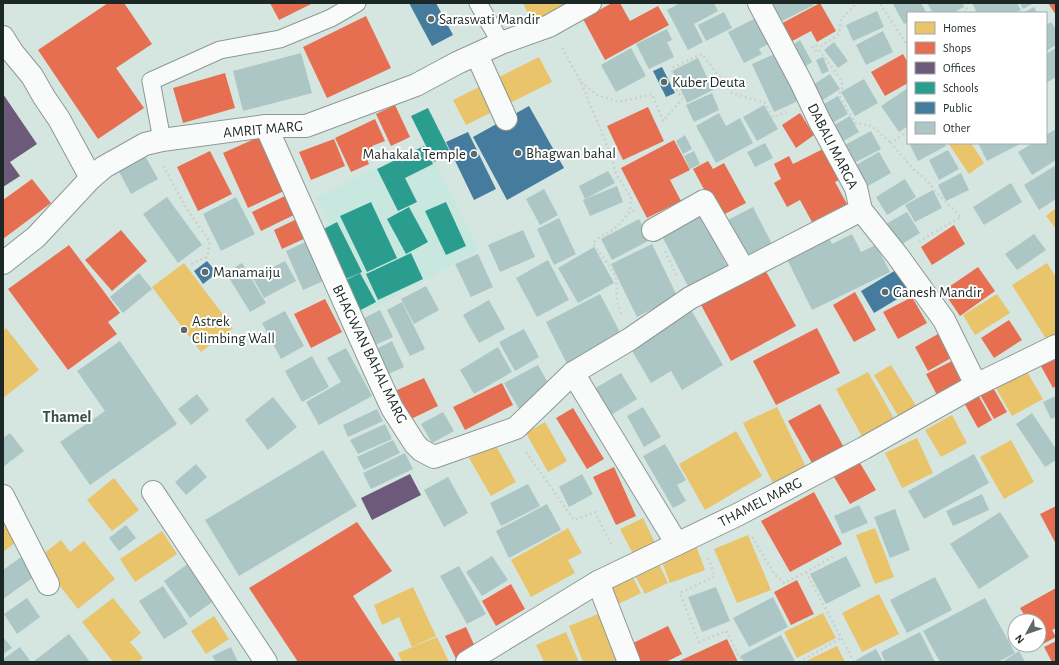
<svg xmlns="http://www.w3.org/2000/svg" width="1059" height="665" viewBox="0 0 1059 665" font-family="'Alegreya Sans',sans-serif">
  <rect width="100%" height="100%" fill="#d5e6e1"/>
  <polygon fill="#c8e7de" points="425,143 479,250 373,309 353,316 316,230 329,224 316,198"/>
  <g fill="#e9c46a">
    <polygon points="523,3 579,3 533,24"/>
    <polygon points="539,57 552,82 466,125 453,100"/>
    <polygon points="948,143 971,143 984,163 969,174"/>
    <polygon points="1056,208 1056,229 1046,216"/>
    <polygon points="184,263 233,328 201,352 152,287"/>
    <polygon points="1047,263 1056,277 1056,337 1048,342 1012,285"/>
    <polygon points="997,294 1010,313 975,335 963,315"/>
    <polygon points="6,328 39,370 3,398 3,331"/>
    <polygon points="891,365 918,409 900,419 874,375"/>
    <polygon points="1023,365 1043,399 1012,416 993,383"/>
    <polygon points="868,372 897,424 865,442 836,389"/>
    <polygon points="777,407 807,469 774,485 743,423"/>
    <polygon points="952,415 967,443 941,457 925,430"/>
    <polygon points="545,422 567,461 548,472 526,433"/>
    <polygon points="736,431 762,476 705,510 679,464"/>
    <polygon points="917,438 933,473 902,488 885,453"/>
    <polygon points="1011,440 1034,482 1004,499 980,457"/>
    <polygon points="495,444 516,482 491,496 469,458"/>
    <polygon points="114,478 139,510 112,531 87,500"/>
    <polygon points="643,518 655,543 633,554 620,529"/>
    <polygon points="3,519 19,540 3,552"/>
    <polygon points="568,528 582,553 568,560 575,573 531,597 511,560"/>
    <polygon points="875,528 894,577 875,584 856,535"/>
    <polygon points="162,531 177,554 135,582 120,559"/>
    <polygon points="748,535 771,590 737,603 714,549"/>
    <polygon points="61,540 70,552 84,541 115,579 78,609 38,558"/>
    <polygon points="695,543 705,570 670,583 660,557"/>
    <polygon points="657,560 668,583 645,594 633,572"/>
    <polygon points="632,576 641,593 614,606 606,588"/>
    <polygon points="413,587 436,636 412,647 399,617 382,625 374,605"/>
    <polygon points="879,594 899,634 862,652 842,613"/>
    <polygon points="113,598 141,633 130,642 143,658 138,662 113,662 82,622"/>
    <polygon points="603,612 623,662 583,662 569,626"/>
    <polygon points="823,613 836,638 797,658 784,632"/>
    <polygon points="214,616 229,639 206,654 191,631"/>
    <polygon points="566,632 579,662 544,662 536,645"/>
    <polygon points="437,637 449,662 402,662 398,653"/>
    <polygon points="837,646 845,662 804,662"/>
  </g>
  <g fill="#e76f51">
    <polygon points="108,3 124,3 152,44 116,68 144,108 98,139 38,50"/>
    <polygon points="270,3 313,3 279,20"/>
    <polygon points="612,3 620,3 630,21 658,6 669,25 605,60 583,19"/>
    <polygon points="820,3 836,31 817,42 811,31 785,45 775,27"/>
    <polygon points="1048,3 1056,3 1056,15"/>
    <polygon points="366,16 391,68 327,98 303,47"/>
    <polygon points="903,54 908,63 908,83 885,96 871,72"/>
    <polygon points="225,73 235,108 183,123 173,88"/>
    <polygon points="395,105 410,137 391,146 376,114"/>
    <polygon points="648,107 664,141 623,160 607,126"/>
    <polygon points="800,113 814,135 796,148 782,125"/>
    <polygon points="375,119 385,141 372,146 374,151 365,155 369,164 351,172 335,138"/>
    <polygon points="261,136 286,190 248,208 223,153"/>
    <polygon points="334,139 345,166 311,180 299,152"/>
    <polygon points="674,140 690,170 670,180 681,201 647,218 621,168"/>
    <polygon points="829,146 845,177 835,182 847,204 812,222 800,200 787,207 774,183 781,179 774,164 789,156 793,164"/>
    <polygon points="210,151 232,194 198,211 177,167"/>
    <polygon points="708,161 713,169 724,163 746,203 719,217 693,169"/>
    <polygon points="32,179 51,203 3,239 3,200"/>
    <polygon points="289,194 298,213 261,231 252,212"/>
    <polygon points="301,217 310,236 282,249 274,230"/>
    <polygon points="954,225 965,244 932,265 921,247"/>
    <polygon points="121,230 147,261 112,291 85,260"/>
    <polygon points="69,245 120,313 108,322 117,334 68,370 8,289"/>
    <polygon points="763,266 796,326 731,361 699,301"/>
    <polygon points="978,267 995,291 960,316 943,291"/>
    <polygon points="855,292 876,330 854,342 833,305"/>
    <polygon points="912,297 927,323 898,339 883,312"/>
    <polygon points="325,299 342,332 311,348 294,314"/>
    <polygon points="1009,320 1022,340 994,358 981,338"/>
    <polygon points="817,328 840,373 776,405 753,361"/>
    <polygon points="938,334 951,358 928,371 915,347"/>
    <polygon points="1056,349 1056,386 1053,388 1037,359"/>
    <polygon points="954,360 967,384 939,399 926,374"/>
    <polygon points="424,378 438,406 409,420 395,391"/>
    <polygon points="502,383 513,405 465,430 453,407"/>
    <polygon points="992,386 1007,412 994,419 979,393"/>
    <polygon points="977,393 992,420 978,428 963,401"/>
    <polygon points="820,404 847,453 816,470 788,421"/>
    <polygon points="573,408 604,459 587,469 556,418"/>
    <polygon points="860,463 876,490 850,504 834,477"/>
    <polygon points="614,467 636,516 616,525 593,477"/>
    <polygon points="814,492 842,544 790,572 761,521"/>
    <polygon points="1056,506 1056,544 1040,514"/>
    <polygon points="357,522 392,571 353,596 396,662 298,662 249,588"/>
    <polygon points="797,580 814,614 791,625 774,592"/>
    <polygon points="511,584 525,609 496,626 482,601"/>
    <polygon points="1056,588 1056,628 1052,630 1056,637 1041,645 1039,641 1039,621 1028,621 1020,608"/>
    <polygon points="668,626 682,654 666,662 634,662 627,646"/>
    <polygon points="466,627 477,651 457,661 445,636"/>
    <polygon points="727,639 738,662 677,662"/>
    <polygon points="1056,641 1056,662 1052,662 1044,647"/>
  </g>
  <g fill="#6d597a">
    <polygon points="3,94 37,144 10,162 20,176 3,187"/>
    <polygon points="410,474 421,495 372,520 361,498"/>
  </g>
  <g fill="#2a9d8f">
    <polygon points="428,108 451,154 434,162 411,116"/>
    <polygon points="424,146 433,164 405,178 417,202 398,211 377,169"/>
    <polygon points="371,202 397,258 367,272 340,216"/>
    <polygon points="446,202 466,246 446,255 425,211"/>
    <polygon points="409,207 428,242 406,254 387,219"/>
    <polygon points="337,222 362,272 344,280 320,231"/>
    <polygon points="411,253 423,279 378,300 366,274"/>
    <polygon points="360,273 376,302 353,314 338,284"/>
  </g>
  <g fill="#457b9d">
    <polygon points="409,3 436,3 453,35 432,46"/>
    <polygon points="662,67 675,93 666,97 653,71"/>
    <polygon points="529,106 564,168 507,200 473,137"/>
    <polygon points="468,132 496,189 474,200 446,142"/>
    <polygon points="207,261 217,273 203,284 194,271"/>
    <polygon points="896,270 909,292 874,313 861,291"/>
  </g>
  <g fill="#acc6c5">
    <polygon points="680,3 714,3 718,11 694,24 703,42 688,50 667,10"/>
    <polygon points="765,3 812,3 814,5 776,24"/>
    <polygon points="894,3 921,3 926,12 924,13 908,13 908,22 904,24 893,4"/>
    <polygon points="927,3 962,3 964,7 953,13 933,13"/>
    <polygon points="972,3 1017,3 1021,10 1015,13 977,13"/>
    <polygon points="1020,3 1034,3 1023,9"/>
    <polygon points="1034,7 1037,13 1023,13"/>
    <polygon points="877,11 884,27 853,41 846,25"/>
    <polygon points="724,12 732,28 706,41 698,25"/>
    <polygon points="760,16 774,41 759,49 762,54 744,63 728,32"/>
    <polygon points="1051,22 1056,29 1056,45 1046,51 1046,25"/>
    <polygon points="667,29 672,40 667,42 674,57 649,69 636,44"/>
    <polygon points="883,31 893,52 866,65 856,45"/>
    <polygon points="800,40 812,62 802,69 789,47"/>
    <polygon points="834,42 848,61 838,68 824,50"/>
    <polygon points="631,48 646,76 616,92 601,65"/>
    <polygon points="1056,48 1056,77 1046,83 1046,54"/>
    <polygon points="301,53 312,93 243,111 233,71"/>
    <polygon points="777,53 798,101 774,112 752,64"/>
    <polygon points="823,57 829,71 822,74 816,60"/>
    <polygon points="698,58 713,90 687,103 672,71"/>
    <polygon points="830,74 840,89 818,103 808,88"/>
    <polygon points="864,79 878,103 855,116 841,92"/>
    <polygon points="908,88 908,126 899,132 881,106"/>
    <polygon points="712,93 719,110 694,122 686,105"/>
    <polygon points="838,96 848,114 827,126 817,108"/>
    <polygon points="764,105 778,129 757,141 743,117"/>
    <polygon points="719,113 726,126 740,118 753,143 716,163 696,126"/>
    <polygon points="850,116 859,132 838,144 829,128"/>
    <polygon points="1056,129 1056,160 1032,175 1018,152 1033,143 1046,143 1046,135"/>
    <polygon points="871,131 881,149 850,165 841,147"/>
    <polygon points="685,135 692,149 683,154 676,141"/>
    <polygon points="765,143 773,158 755,167 747,152"/>
    <polygon points="909,143 944,143 946,146 918,161"/>
    <polygon points="978,143 1022,143 987,161"/>
    <polygon points="948,150 959,169 939,180 929,160"/>
    <polygon points="694,151 700,164 690,169 684,156"/>
    <polygon points="879,152 891,173 861,190 849,169"/>
    <polygon points="144,154 158,179 131,194 117,168"/>
    <polygon points="1056,165 1056,199 1039,210 1024,185"/>
    <polygon points="608,171 615,183 585,199 579,186"/>
    <polygon points="961,173 969,190 946,201 938,185"/>
    <polygon points="905,179 916,197 887,215 876,197"/>
    <polygon points="1011,183 1022,202 984,225 973,207"/>
    <polygon points="617,186 623,202 590,216 583,200"/>
    <polygon points="544,189 558,215 540,225 526,199"/>
    <polygon points="933,190 942,208 915,222 905,205"/>
    <polygon points="167,197 202,245 178,263 143,214"/>
    <polygon points="236,197 255,234 221,251 203,214"/>
    <polygon points="753,207 773,246 740,262 720,224"/>
    <polygon points="907,212 920,233 899,246 886,224"/>
    <polygon points="701,215 729,270 690,290 662,236"/>
    <polygon points="559,218 576,254 554,265 537,229"/>
    <polygon points="639,219 650,240 612,260 601,239"/>
    <polygon points="523,230 535,257 500,272 488,245"/>
    <polygon points="827,234 832,244 852,234 861,252 876,245 890,272 812,310 785,255"/>
    <polygon points="1034,234 1046,250 1017,270 1005,254"/>
    <polygon points="312,239 330,278 303,290 286,251"/>
    <polygon points="652,244 677,296 637,317 611,264"/>
    <polygon points="594,247 614,283 578,303 558,268"/>
    <polygon points="478,254 493,287 471,297 455,264"/>
    <polygon points="548,260 569,300 537,317 516,278"/>
    <polygon points="285,261 296,281 264,298 253,278"/>
    <polygon points="242,263 266,303 250,312 226,273"/>
    <polygon points="139,273 152,289 123,313 110,297"/>
    <polygon points="426,286 439,310 414,324 401,299"/>
    <polygon points="600,294 622,336 567,364 546,322"/>
    <polygon points="489,300 505,329 479,343 463,315"/>
    <polygon points="402,302 425,349 410,356 387,310"/>
    <polygon points="690,308 723,365 682,390 671,371 651,383 628,344"/>
    <polygon points="380,310 393,337 371,347 358,321"/>
    <polygon points="285,311 304,346 281,359 262,323"/>
    <polygon points="524,329 539,357 515,371 499,342"/>
    <polygon points="120,341 177,424 90,485 60,442 105,411 77,371"/>
    <polygon points="392,341 404,367 382,377 370,352"/>
    <polygon points="498,347 512,372 474,394 460,370"/>
    <polygon points="346,348 372,396 319,425 306,402 341,382 327,358"/>
    <polygon points="312,356 329,387 302,402 285,371"/>
    <polygon points="538,365 552,390 519,409 504,383"/>
    <polygon points="621,373 637,399 611,415 594,389"/>
    <polygon points="197,394 209,410 191,425 178,409"/>
    <polygon points="1056,396 1056,417 1051,419 1043,402"/>
    <polygon points="273,397 297,427 268,450 245,420"/>
    <polygon points="643,407 661,437 644,447 627,416"/>
    <polygon points="377,409 383,421 348,437 343,425"/>
    <polygon points="443,412 454,431 432,443 421,424"/>
    <polygon points="1032,413 1056,449 1056,460 1045,467 1016,424"/>
    <polygon points="385,424 392,439 358,454 350,440"/>
    <polygon points="10,433 24,451 3,467 3,438"/>
    <polygon points="393,440 400,453 364,470 357,457"/>
    <polygon points="665,444 686,480 677,485 686,501 673,508 643,456"/>
    <polygon points="323,450 357,506 239,576 205,520"/>
    <polygon points="405,453 413,469 371,489 363,473"/>
    <polygon points="974,454 989,483 924,519 908,491"/>
    <polygon points="196,464 207,477 186,495 175,482"/>
    <polygon points="582,474 593,494 569,507 559,487"/>
    <polygon points="448,477 468,513 444,527 424,490"/>
    <polygon points="528,484 540,506 501,526 490,503"/>
    <polygon points="982,494 989,510 953,526 946,511"/>
    <polygon points="547,504 561,530 509,558 496,531"/>
    <polygon points="859,505 868,523 842,534 834,516"/>
    <polygon points="895,509 910,550 890,558 874,517"/>
    <polygon points="1000,512 1029,557 979,589 950,544"/>
    <polygon points="126,525 136,538 119,551 109,538"/>
    <polygon points="24,555 38,574 3,599 3,570"/>
    <polygon points="492,556 508,580 482,596 466,572"/>
    <polygon points="846,556 861,586 826,604 810,574"/>
    <polygon points="189,563 215,600 190,618 164,581"/>
    <polygon points="459,566 486,614 467,624 440,576"/>
    <polygon points="935,577 952,610 907,633 890,600"/>
    <polygon points="163,586 188,624 164,639 139,601"/>
    <polygon points="716,587 730,621 702,632 688,597"/>
    <polygon points="773,597 788,627 749,647 733,618"/>
    <polygon points="27,598 40,617 17,634 4,614"/>
    <polygon points="985,598 1015,653 998,662 940,662 923,631"/>
    <polygon points="920,632 935,662 885,662 881,652"/>
    <polygon points="69,634 90,662 33,662"/>
    <polygon points="781,635 795,661 793,662 744,662 740,656"/>
    <polygon points="3,637 12,648 3,654"/>
    <polygon points="20,647 31,662 3,662 3,659"/>
    <polygon points="231,647 238,662 216,662 212,656"/>
    <polygon points="876,649 883,662 857,662 856,660"/>
    <polygon points="1019,651 1025,662 1002,662"/>
  </g>
  <g fill="none" stroke-linecap="round" stroke-linejoin="round">
    <defs>
      <g id="lane">
        <polyline points="478,3 501,43"/>
        <polyline points="162,140 151,81 220,50 280,39 331,18 357,3"/>
      </g>
      <g id="street">
        <polyline points="759,3 801,82 819,120 856,188 861,210 897,255 944,320 976,385"/>
        <polyline points="3,37 13,53 32,76 44,97 59,119 91,178"/>
        <polyline points="477,55 506,119"/>
        <polyline points="266,126 375,371 392,408 415,444 421,450 434,457 516,428 573,373 677,544"/>
        <polyline points="653,230 704,201 744,270"/>
        <polyline points="3,263 36,237 91,178 104,167 145,144 162,140 266,126 306,126 416,85 457,63 501,43 549,26 590,3"/>
        <polyline points="573,373 630,339 690,298 861,210"/>
        <polyline points="153,492 266,662"/>
        <polyline points="3,496 48,584"/>
        <polyline points="598,582 629,662"/>
        <polyline points="467,662 598,582 739,514 864,448 976,385 1056,346"/>
      </g>
    </defs>
    <use href="#lane" stroke="#8c9995" stroke-width="19"/>
    <use href="#street" stroke="#8c9995" stroke-width="24"/>
    <g stroke="#ccd0cf" stroke-width="2.5" stroke-dasharray="2 3" stroke-linecap="butt">
      <polyline points="875,3 880,4 908,46"/>
      <polyline points="964,3 968,11 965,13"/>
      <polyline points="562,48 581,82 612,158 616,174 631,197 630,211"/>
      <polyline points="812,48 814,45 821,46 839,34 841,19 857,3"/>
      <polyline points="815,51 818,49 840,78 843,87 839,95 855,123 872,126 891,143"/>
      <polyline points="581,82 597,95 619,102 652,94 663,121 682,99 673,83 672,68 702,54 732,93 765,103 773,117 787,112"/>
      <polyline points="908,131 891,143 915,171 927,180 934,190 961,217 919,241"/>
      <polyline points="163,166 187,209 210,242 207,257 193,263 189,266"/>
      <polyline points="665,251 677,276"/>
      <path d="M 621,314 L 617,301 L 616,277 L 608,264 L 593,244 C 598,236 608,234 615,228 C 624,222 625,212 636,210"/>
      <polyline points="526,452 574,520 595,512 612,546"/>
      <polyline points="752,537 775,575 784,583 806,572 836,555"/>
      <polyline points="708,558 715,576 680,593 699,642 726,631 742,662"/>
      <polyline points="806,572 854,662"/>
      <polyline points="799,662 841,638"/>
    </g>
    <use href="#lane" stroke="#f9fbfa" stroke-width="17"/>
    <use href="#street" stroke="#f9fbfa" stroke-width="22"/>
  </g>
  <g fill="#5d6a67" stroke="#fff" stroke-width="1.5">
    <circle cx="431" cy="19" r="4"/>
    <circle cx="664" cy="82" r="4"/>
    <circle cx="518" cy="153" r="4"/>
    <circle cx="474" cy="154" r="4"/>
    <circle cx="205" cy="272" r="4"/>
    <circle cx="885" cy="292" r="4"/>
    <circle cx="184" cy="330" r="4"/>
  </g>
  <g text-anchor="middle" stroke-width="4" stroke-linejoin="round" paint-order="stroke">
    <g font-size="15" fill="#1c2825" stroke="#fff" text-anchor="start">
      <text x="439" y="24">Saraswati Mandir</text>
      <text x="672" y="87">Kuber Deuta</text>
      <text x="526" y="158">Bhagwan bahal</text>
      <text x="466" y="159" text-anchor="end">Mahakala Temple</text>
      <text x="213" y="277">Manamaiju</text>
      <text x="893" y="297">Ganesh Mandir</text>
      <text x="192" y="326">Astrek<tspan x="192" dy="17">Climbing Wall</tspan></text>
    </g>
    <g font-size="15" fill="#1c2825" stroke="#fff">
      <text transform="translate(263 129) rotate(-5)" y="5">AMRIT MARG</text>
      <text transform="translate(833 146) rotate(63)" y="5">DABALI MARGA</text>
      <text transform="translate(370 354) rotate(64)" y="5">BHAGWAN BAHAL MARG</text>
      <text transform="translate(760 502) rotate(-27)" y="5">THAMEL MARG</text>
    </g>
    <g font-size="16" font-weight="bold" fill="#355049" stroke="#fff">
      <text x="67" y="422">Thamel</text>
    </g>
  </g>
  <rect width="1059" height="665" fill="none" stroke="#1c2825" stroke-width="8"/>
  <rect x="907" y="12" width="140" height="132" fill="#ffffff" stroke="#a4a9a8"/>
  <rect x="915" y="22" width="20" height="12" fill="#e9c46a" stroke="#a4a9a8"/>
  <text x="943" y="32" font-size="12" fill="#1c2825">Homes</text>
  <rect x="915" y="42" width="20" height="12" fill="#e76f51" stroke="#a4a9a8"/>
  <text x="943" y="52" font-size="12" fill="#1c2825">Shops</text>
  <rect x="915" y="62" width="20" height="12" fill="#6d597a" stroke="#a4a9a8"/>
  <text x="943" y="72" font-size="12" fill="#1c2825">Offices</text>
  <rect x="915" y="82" width="20" height="12" fill="#2a9d8f" stroke="#a4a9a8"/>
  <text x="943" y="92" font-size="12" fill="#1c2825">Schools</text>
  <rect x="915" y="102" width="20" height="12" fill="#457b9d" stroke="#a4a9a8"/>
  <text x="943" y="112" font-size="12" fill="#1c2825">Public</text>
  <rect x="915" y="122" width="20" height="12" fill="#acc6c5" stroke="#a4a9a8"/>
  <text x="943" y="132" font-size="12" fill="#1c2825">Other</text>
  <g transform="translate(1027 633) rotate(230)"><circle r="19" fill="#ffffff" stroke="#a4a9a8"/>
  <path d="M0-3L7 15L0 10L-7 15Z" fill="#5d6a67"/>
  <text y="-6" font-size="11" font-weight="bold" text-anchor="middle" fill="#1c2825">N</text>
  </g>
</svg>
